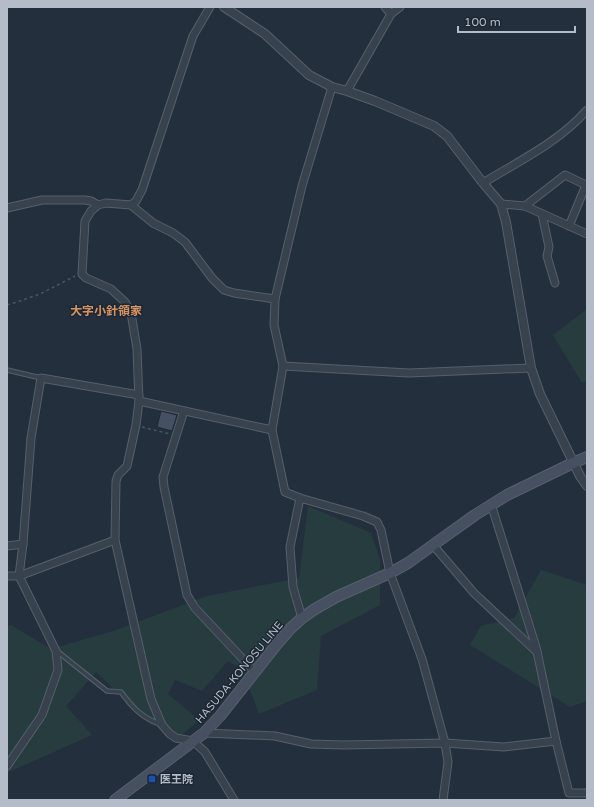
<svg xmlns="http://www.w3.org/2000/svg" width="594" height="807" viewBox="0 0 594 807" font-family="'Varela Round','Noto Sans JP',sans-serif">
  <rect width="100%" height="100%" fill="#242f3e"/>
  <g fill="#263c3f">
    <polygon points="587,309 587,382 582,383 553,335"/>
    <polygon points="308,506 371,533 380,559 380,605 321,636 317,690 259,714 242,669 228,661 202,691 175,680 168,694 199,720 182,735 151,725 96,672 66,706 92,735 7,773 7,626 11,625 51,649 116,630 207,596 299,578"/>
    <polygon points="541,570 587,585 587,701 570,707 470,645 481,626 514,618"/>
  </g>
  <polygon fill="#455162" stroke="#1f2835" points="161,411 177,415 172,431 157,427"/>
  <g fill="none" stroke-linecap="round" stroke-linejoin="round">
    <defs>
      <g id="service">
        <polyline points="7,370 41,378"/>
        <path d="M 57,651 L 107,691 L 121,692 C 132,707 142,718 160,724"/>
      </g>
      <g id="minor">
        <polyline points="385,7 391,14"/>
        <polyline points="347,91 391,14 400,7"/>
        <path d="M 483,183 C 519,161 559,142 587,110"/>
        <polyline points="501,204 525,206 587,234"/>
        <polyline points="131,205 136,201 142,190 193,36 210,7"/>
        <polyline points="525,206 565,175 586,185 569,226"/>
        <polyline points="7,208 42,200 85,200 91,201 98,205"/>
        <polyline points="542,214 549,247 547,256 555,283"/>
        <polyline points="283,366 409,373 531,368"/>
        <polyline points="139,401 272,430"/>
        <polyline points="184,411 163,477 164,487 187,595 195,608 255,672"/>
        <polyline points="300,498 285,492 272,430 283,366 274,325 275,299 302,186 332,87"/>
        <polyline points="491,504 536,647 556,741"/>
        <polyline points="433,545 474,593 537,652"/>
        <polyline points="7,546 23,544 31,438 41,378 139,395"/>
        <polyline points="7,576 19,576 115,540"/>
        <polyline points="302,618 293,587 290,547 300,498 363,516 377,522 381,530 390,573 422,659 445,743 448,762 443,800"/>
        <polyline points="204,733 275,736 311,744 344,745 445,743 504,747 556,741 569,793 587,793"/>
        <polyline points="7,766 42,715 58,670 56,651 19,576 23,544"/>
        <polyline points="234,800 205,752 193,741 176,738 170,734 162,725 151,699 115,540 116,481 118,475 127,466 136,425 139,401 137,349 131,313 125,302 111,289 86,278 82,274 85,221 91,211 98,205 106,203 131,205 153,223 173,233 185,242 212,278 224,290 234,293 275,299"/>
      </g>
      <polyline id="tertiary" points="224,7 265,34 309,75 332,87 347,91 375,101 434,126 447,136 483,183 501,204 506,222 531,368 540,394 580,476 587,486"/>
      <polyline id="secondary" points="115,800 204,733 220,716 277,644 290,629 302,618 315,609 336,597 390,573 408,563 433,545 475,515 507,495 573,463 587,457"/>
    </defs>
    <use href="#service" stroke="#565f6c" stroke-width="5.5"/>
    <use href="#minor" stroke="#565f6c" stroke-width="9"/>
    <use href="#tertiary" stroke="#565f6c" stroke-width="10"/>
    <use href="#secondary" stroke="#565f6c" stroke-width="12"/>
    <g stroke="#44595c" stroke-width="1.5" stroke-dasharray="3 3" stroke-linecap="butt">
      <polyline points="7,305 17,302 40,294 75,276"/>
      <polyline points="142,427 170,434"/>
    </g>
    <use href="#service" stroke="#38414e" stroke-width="3.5"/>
    <use href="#minor" stroke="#38414e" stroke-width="7"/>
    <use href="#tertiary" stroke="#38414e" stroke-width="8"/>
    <use href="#secondary" stroke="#465061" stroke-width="10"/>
  </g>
  <rect fill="#1a4fb4" stroke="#1d2633" stroke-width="1.5" x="148" y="775" width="8" height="8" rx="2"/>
  <g text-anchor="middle" stroke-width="3" stroke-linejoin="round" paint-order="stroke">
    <g font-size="11" fill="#b4bcc9" stroke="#1d2633">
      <text transform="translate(239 672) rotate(-50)" y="4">HASUDA-KONOSU LINE</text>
    </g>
    <g font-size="11" font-weight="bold" fill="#b4bcc9" stroke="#1d2633" text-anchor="start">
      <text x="160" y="783">医王院</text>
    </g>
    <g font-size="12" font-weight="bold" fill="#d59563" stroke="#1d2633">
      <text x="106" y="315">大字小針領家</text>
    </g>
  </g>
  <rect width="594" height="807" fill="none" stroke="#b4bcc9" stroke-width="16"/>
  <path d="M458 26v6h117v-6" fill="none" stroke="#b4bcc9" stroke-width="2"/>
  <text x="464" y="26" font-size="12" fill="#b4bcc9" stroke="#1d2633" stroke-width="3" paint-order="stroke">100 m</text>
</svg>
